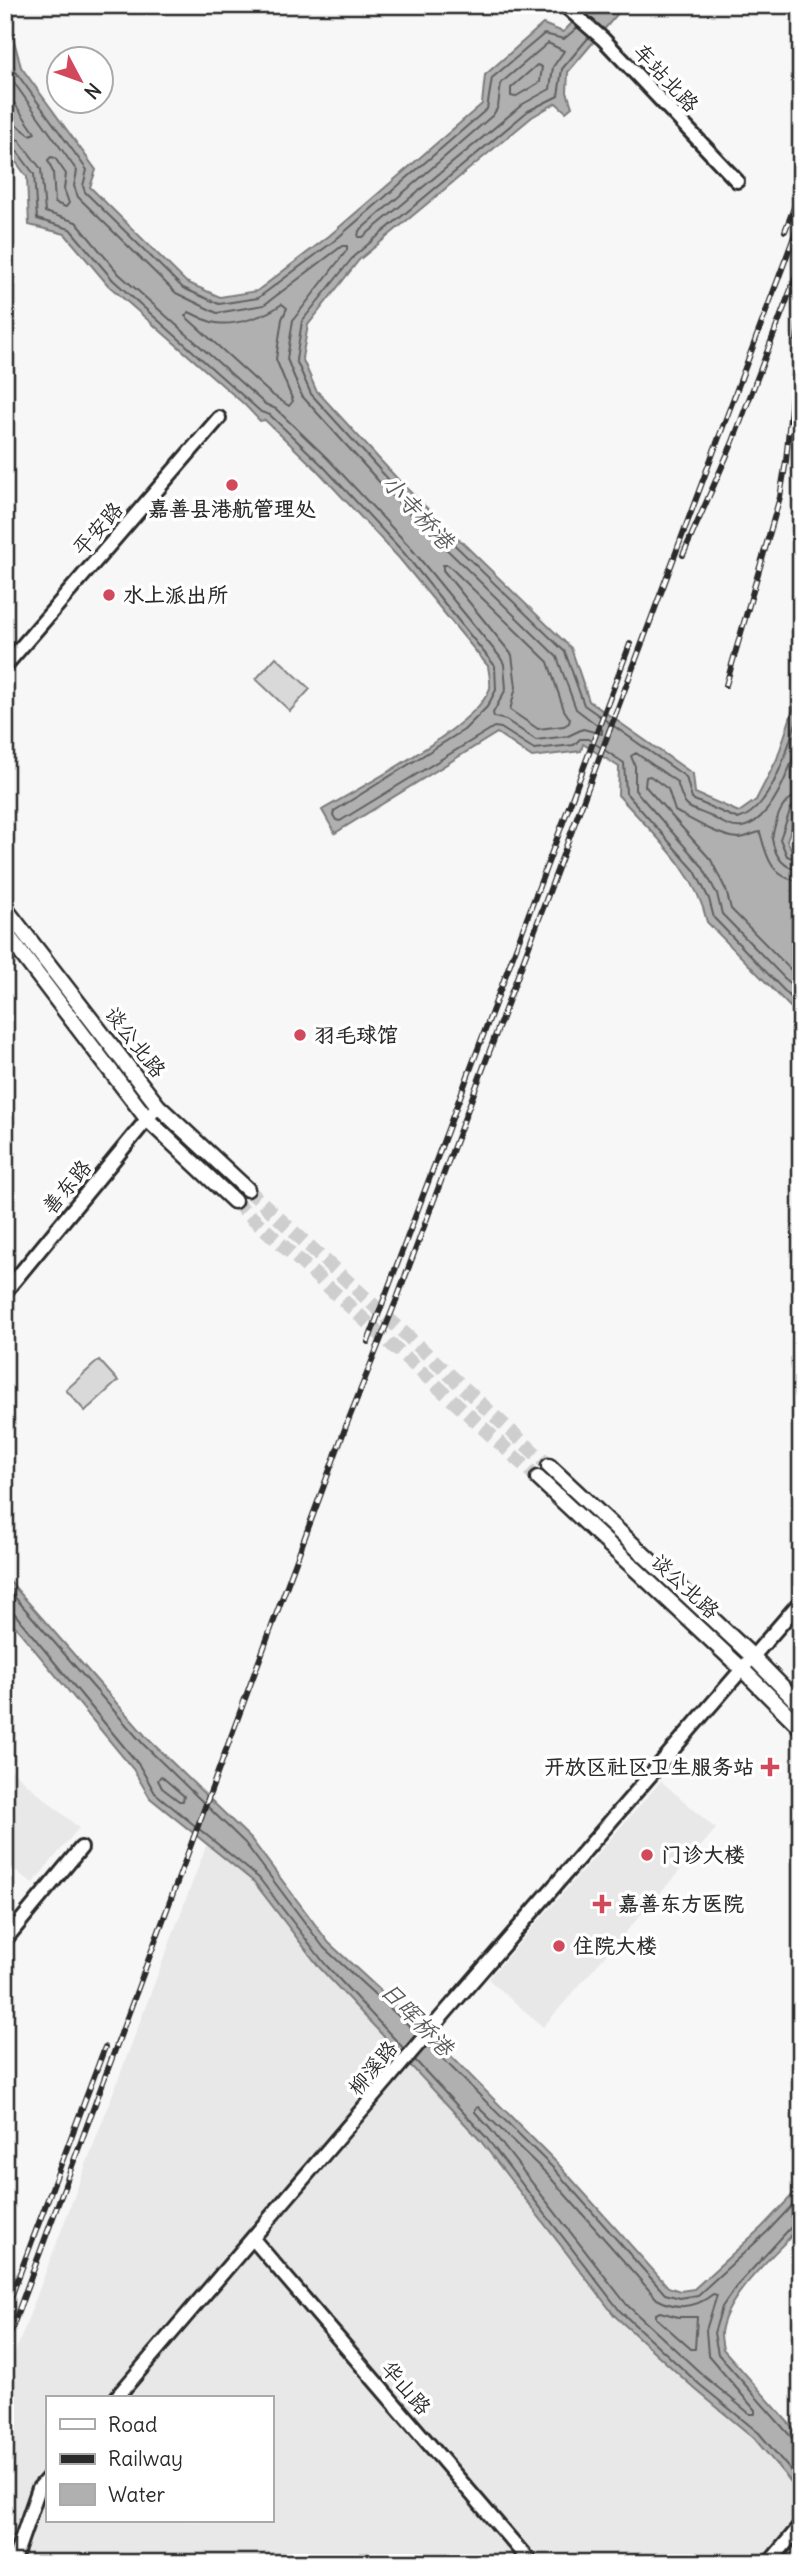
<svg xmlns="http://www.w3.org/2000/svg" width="806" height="2568" viewBox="0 0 806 2568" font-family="Delius,'LXGW WenKai TC',sans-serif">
  <rect width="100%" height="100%" fill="#f7f7f7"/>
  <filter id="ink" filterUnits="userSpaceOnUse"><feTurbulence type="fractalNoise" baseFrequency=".0143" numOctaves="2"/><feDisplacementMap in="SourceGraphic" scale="14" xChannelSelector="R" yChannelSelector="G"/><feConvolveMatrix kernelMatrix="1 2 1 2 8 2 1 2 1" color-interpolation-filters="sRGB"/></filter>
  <g filter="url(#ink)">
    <g fill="#e8e8e8" fill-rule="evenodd">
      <polygon points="5,1765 79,1828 32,1884 5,1861"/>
      <polygon points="661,1781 716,1829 543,2027 488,1979"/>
      <path d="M 208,1841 L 249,1875 L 752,2432 L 801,2496 L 801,2563 L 5,2563 L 5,2380 ZM 47,2398 L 271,2398 L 271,2521 L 47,2521 Z"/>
    </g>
    <g fill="#d9d9d9" stroke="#828282" stroke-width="2">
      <polygon points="276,657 310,689 290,711 256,679"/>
      <polygon points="99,1360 118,1381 85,1411 66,1390"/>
    </g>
    <g fill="#b0b0b0" stroke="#7b7b7b" stroke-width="2">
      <path d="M 590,5 L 625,5 L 568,72 L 567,92 L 572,107 L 566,112 L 556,103 L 532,117 L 359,260 L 308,325 L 302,358 L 316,390 L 403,485 L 571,648 L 589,701 L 693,774 L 695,793 L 739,812 L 756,800 L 777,759 L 801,685 L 801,803 L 787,840 L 792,851 L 801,856 L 801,1018 L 707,922 C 696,870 652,833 618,795 L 619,767 L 583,744 L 581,751 L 532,757 L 497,733 L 335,833 L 322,810 C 358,789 479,725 490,688 C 491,682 489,673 488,666 L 399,558 L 317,470 L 265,420 L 260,421 L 244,404 L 108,285 L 65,234 L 29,225 L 27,177 L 5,147 L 5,32 L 13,37 L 21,67 L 96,170 L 90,187 L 186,282 L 220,297 L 257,291 L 329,236 L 482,104 L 485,75 L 543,24 L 563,32 Z"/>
      <path d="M 5,1576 L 148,1739 L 251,1839 L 329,1943 L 448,2053 L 559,2165 L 668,2287 L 680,2291 L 694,2289 L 762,2227 L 801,2186 L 801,2226 C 776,2253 725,2296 721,2333 C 721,2338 722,2344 723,2349 L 801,2437 L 801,2494 L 754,2438 L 695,2389 L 615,2316 L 480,2140 L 320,1968 L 254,1882 L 150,1798 L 133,1769 L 5,1614 Z"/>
    </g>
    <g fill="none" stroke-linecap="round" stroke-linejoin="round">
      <g stroke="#606060" stroke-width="2">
        <path d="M 589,37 L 562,69 L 558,96 L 528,111 L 354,256 L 302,321 L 296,360 L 311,394 L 398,490 L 565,652 L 584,705 L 686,777 L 692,799 L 738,819 C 774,809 790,739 801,707"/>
        <polyline points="5,40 15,71 87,170 83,186 85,192 183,288 219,304 258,298 334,241 487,109 492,78 544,34 564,39 578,27"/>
        <polygon points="548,43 564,51 553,67 550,89 523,104 363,237 358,237 359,231 493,115 498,107 501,83"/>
        <polygon points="537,65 542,67 540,82 515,97 511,96 511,88"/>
        <polyline points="5,70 77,171 74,186 78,197 176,293 217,313 264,305 342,246 347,246 347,250 293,320 287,359 302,396 392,496 557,657 576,709 602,729 602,734 583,729 568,736 536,740 506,720 494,717 493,713 506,689 504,664 500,657 410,547 328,459 276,409 265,404 119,274 76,222 45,212 41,169 19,140 5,135"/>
        <polyline points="5,90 35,133 30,135 18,126 5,124"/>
        <polyline points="5,143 13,146 34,174 37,219 70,229 113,280 261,412 270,415 322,465 404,553 495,666 496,690 487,707 464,730 334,811 333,815 336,820 340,821 494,727 501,728 534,749 574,745 580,739 588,739 624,763 626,793 695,871 709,899 714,918 801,1008"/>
        <polygon points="51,157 55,158 66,174 64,189 69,203 66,207 55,203 53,172 48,160"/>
        <path d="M 282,304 L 287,308 L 282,319 L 276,359 L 293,401 L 289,406 L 271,394 L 185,316 L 189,312 C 198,316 207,322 216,323 C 236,326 266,316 282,304 Z"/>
        <polygon points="443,565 448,565 548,662 564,710 570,719 569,723 564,726 538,729 510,710 516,687 512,655 443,570"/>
        <path d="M 801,735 C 792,762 774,821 742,827 C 732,829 720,821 712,817 C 684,805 686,811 677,782 L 636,753 L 631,756 L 635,766 L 635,790 L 702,866 L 717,894 L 722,914 L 801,995"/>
        <path d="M 801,795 C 781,797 775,822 772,839 C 775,856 783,869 801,870"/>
        <polyline points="801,804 791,808 780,839 787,856 801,861"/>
        <path d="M 801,881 C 771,879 766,855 760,832 C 753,833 746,838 738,838 C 720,837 690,819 675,811 L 668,789 L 650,776 L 646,777 L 645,786 L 711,860 L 726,890 L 731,909 L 801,980"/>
        <polyline points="5,1586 143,1744 245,1843 324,1948 417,2033"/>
        <polyline points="5,1610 14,1613 139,1765 155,1793 259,1878 325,1964 404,2049"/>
        <polygon points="161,1776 184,1796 183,1801 179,1801 162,1788 158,1780"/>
        <polyline points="428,2044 554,2169 665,2294 680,2298 698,2295 767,2232 801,2196"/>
        <polyline points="415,2060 485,2136 620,2311 699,2384 759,2433 801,2483"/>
        <path d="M 478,2107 L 548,2175 L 657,2299 C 677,2310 696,2308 713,2294 L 717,2295 L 706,2330 L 708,2355 L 755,2410 L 755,2414 L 750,2414 L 705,2377 L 627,2305 L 492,2131 L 475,2112 L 475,2109 Z"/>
        <polyline points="801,2222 793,2225 735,2288 722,2307 714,2333 718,2354 793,2439 801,2441"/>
        <polygon points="660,2312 678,2317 697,2317 695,2349 691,2349 656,2318 656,2314"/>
      </g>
      <g stroke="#cecece" stroke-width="14" stroke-dasharray="14 7" stroke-linecap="butt">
        <polyline points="247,1189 549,1466"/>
        <polyline points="234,1201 538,1478"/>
      </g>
      <defs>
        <g id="minor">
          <polyline points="564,5 603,39 737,181"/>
          <polyline points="5,666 219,418"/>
          <polyline points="5,1292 158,1106"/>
          <polyline points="5,1940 81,1848"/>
          <polyline points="253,2239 531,2563"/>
          <polyline points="116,2398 437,2022 801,1601"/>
          <polyline points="13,2563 39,2488 47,2479"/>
          <polyline points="769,2563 801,2525"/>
          <polyline points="789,2563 801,2549"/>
        </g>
        <g id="major">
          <polyline points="5,908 158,1106 247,1189"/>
          <polyline points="5,932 148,1120 234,1201"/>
          <polyline points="549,1466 753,1657 801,1706"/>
          <polyline points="538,1478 742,1669 801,1728"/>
        </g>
      </defs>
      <use href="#minor" stroke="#2b2b2b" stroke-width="18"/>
      <use href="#major" stroke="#2b2b2b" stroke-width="19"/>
      <use href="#minor" stroke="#fff" stroke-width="12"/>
      <use href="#major" stroke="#fff" stroke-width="14"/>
      <defs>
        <g id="rail">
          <polyline points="785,231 801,189"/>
          <polyline points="683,555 732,444 801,263"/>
          <polyline points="726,685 780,497 786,461 801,298"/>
          <polyline points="368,1342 630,644"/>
          <polyline points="5,2313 105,2047"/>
          <polyline points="5,2347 346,1426 398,1296 801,218"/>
        </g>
      </defs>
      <use href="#rail" stroke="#2b2b2b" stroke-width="6"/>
      <use href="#rail" stroke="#fff" stroke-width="3.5" stroke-dasharray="10" stroke-linecap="butt"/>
    </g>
  </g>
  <g fill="#d1495b" stroke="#fff" stroke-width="2.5">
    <circle cx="232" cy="485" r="7"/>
    <circle cx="109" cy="595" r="7"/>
    <circle cx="300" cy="1035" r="7"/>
    <path d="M766.5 1756.5h7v7h7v7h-7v7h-7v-7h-7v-7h7z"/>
    <circle cx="647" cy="1855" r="7"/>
    <path d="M598.5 1893.5h7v7h7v7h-7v7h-7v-7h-7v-7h7z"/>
    <circle cx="559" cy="1946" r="7"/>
  </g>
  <g text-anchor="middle" stroke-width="7" stroke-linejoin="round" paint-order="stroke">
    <g font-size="21" fill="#2b2b2b" stroke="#fff">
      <text transform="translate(666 78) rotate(47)" y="7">车站北路</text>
      <text transform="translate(98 529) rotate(-49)" y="7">平安路</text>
      <text transform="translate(135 1042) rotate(52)" y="7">谈公北路</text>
      <text transform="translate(67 1187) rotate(-50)" y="7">善东路</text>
      <text transform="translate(685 1586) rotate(43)" y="7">谈公北路</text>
      <text transform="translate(373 2068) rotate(-50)" y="7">柳溪路</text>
      <text transform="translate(406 2388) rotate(49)" y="7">华山路</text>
    </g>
    <g font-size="21" font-weight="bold" fill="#2b2b2b" stroke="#fff" text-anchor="start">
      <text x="232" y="516" text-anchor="middle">嘉善县港航管理处</text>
      <text x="123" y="602">水上派出所</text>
      <text x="314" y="1042">羽毛球馆</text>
      <text x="754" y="1774" text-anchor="end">开放区社区卫生服务站</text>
      <text x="661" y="1862">门诊大楼</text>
      <text x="618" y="1911">嘉善东方医院</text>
      <text x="573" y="1953">住院大楼</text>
    </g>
    <g font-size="23" font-style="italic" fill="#5a5a5a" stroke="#fff">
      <text transform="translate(418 512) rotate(47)" y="8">小寺桥港</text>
      <text transform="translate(417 2019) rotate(46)" y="8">日晖桥港</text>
    </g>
  </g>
  <rect width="806" height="2568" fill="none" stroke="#fff" stroke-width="28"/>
  <rect x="14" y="14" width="778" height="2540" fill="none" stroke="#2b2b2b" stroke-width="2.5" filter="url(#ink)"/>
  <rect x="46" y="2396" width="228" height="126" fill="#ffffff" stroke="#aaaaaa" stroke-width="2"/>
  <rect x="60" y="2419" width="35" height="10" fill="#ffffff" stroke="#aaaaaa" stroke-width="2"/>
  <text x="108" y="2432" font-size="21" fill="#2b2b2b">Road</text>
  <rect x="60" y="2454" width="35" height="10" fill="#2b2b2b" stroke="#aaaaaa" stroke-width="2"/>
  <text x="108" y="2466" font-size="21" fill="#2b2b2b">Railway</text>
  <rect x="60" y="2484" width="35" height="21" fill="#b0b0b0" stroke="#aaaaaa" stroke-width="2"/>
  <text x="108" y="2502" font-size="21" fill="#2b2b2b">Water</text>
  <g transform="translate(80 80) rotate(131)"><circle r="33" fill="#ffffff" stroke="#aaaaaa" stroke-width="2"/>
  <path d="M0-5L12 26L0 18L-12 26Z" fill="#d1495b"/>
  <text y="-10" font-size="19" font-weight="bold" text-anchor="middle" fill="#2b2b2b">N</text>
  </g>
</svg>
